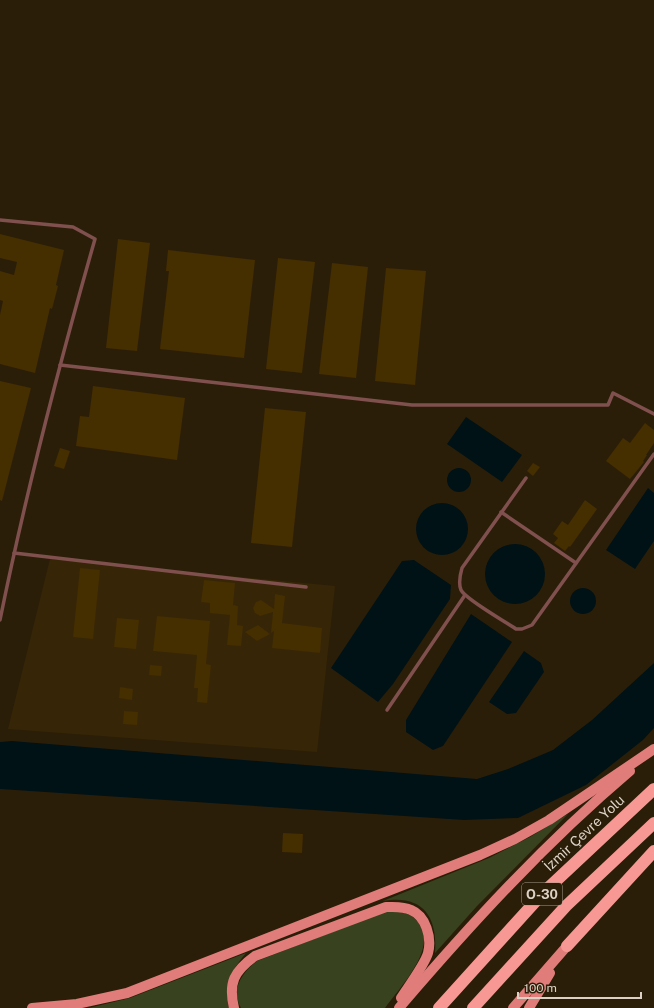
<svg xmlns="http://www.w3.org/2000/svg" width="654" height="1008" viewBox="0 0 654 1008" font-family="'Public Sans',sans-serif">
  <rect width="100%" height="100%" fill="#2b1e08"/>
  <polygon fill="#362607" points="50,559 335,586 317,752 8,729"/>
  <g fill="#39421f">
    <path d="M 568,814 L 477,906 L 435,953 C 438,916 422,894 383,901 L 489,858 L 530,837 Z"/>
    <path d="M 387,911 C 399,911 410,912 418,922 C 439,947 400,987 385,1008 L 241,1008 C 230,989 243,972 257,961 Z"/>
    <path d="M 246,953 C 231,971 224,984 229,1008 L 89,1008 L 130,998 Z"/>
  </g>
  <g fill="#001216">
    <polygon points="466,417 522,455 502,482 447,444"/>
    <circle cx="459" cy="480" r="12"/>
    <polygon points="648,488 654,493 654,541 635,569 606,550"/>
    <circle cx="442" cy="529" r="26"/>
    <circle cx="515" cy="574" r="30"/>
    <polygon points="414,560 451,585 450,599 393,684 378,702 331,668 402,561"/>
    <circle cx="583" cy="601" r="13"/>
    <polygon points="471,614 512,642 443,746 433,750 406,732 406,720"/>
    <polygon points="524,651 541,663 544,672 516,713 507,714 489,702"/>
    <polygon points="654,663 654,728 643,740 586,785 518,818 464,820 0,789 0,742 12,741 477,779 508,769 553,750 592,720"/>
  </g>
  <g fill="#452e00">
    <polygon points="0,234 64,250 56,285 58,286 52,309 50,308 35,373 0,364 0,315 3,301 0,300 0,271 14,275 17,262 0,258"/>
    <polygon points="118,239 150,243 137,351 106,348"/>
    <polygon points="168,250 255,260 244,358 160,349 169,271 166,271"/>
    <polygon points="278,258 315,262 302,373 266,369"/>
    <polygon points="332,263 368,267 356,378 319,374"/>
    <polygon points="386,268 426,271 415,385 375,381"/>
    <polygon points="0,381 31,388 2,501 0,500"/>
    <polygon points="93,386 185,398 177,460 76,446 80,416 89,417"/>
    <polygon points="265,408 306,412 292,547 251,543"/>
    <polygon points="645,423 654,430 654,443 646,455 647,455 643,461 644,462 630,479 606,461 623,438 630,443"/>
    <polygon points="60,448 70,451 64,469 54,466"/>
    <polygon points="533,463 540,467 533,476 527,471"/>
    <polygon points="585,500 597,509 570,547 569,546 565,551 554,543 558,538 553,534 562,521 568,525"/>
    <polygon points="80,568 100,570 93,639 73,637"/>
    <polygon points="204,580 235,583 233,605 238,606 237,625 243,626 241,646 227,645 230,615 210,613 210,603 201,602"/>
    <polygon points="275,594 285,596 282,623 322,628 320,653 272,648 274,631 271,633 273,612 260,616 255,613 253,608 256,602 261,600 274,609"/>
    <polygon points="157,616 210,621 206,664 211,665 207,703 197,702 198,688 194,688 197,655 153,651"/>
    <polygon points="117,618 139,620 136,649 114,647"/>
    <polygon points="258,625 270,634 257,641 245,632"/>
    <polygon points="150,665 162,666 161,676 149,675"/>
    <polygon points="120,687 133,689 132,700 119,698"/>
    <polygon points="124,711 138,712 137,725 123,724"/>
    <polygon points="283,833 303,834 302,853 282,852"/>
  </g>
  <g fill="none" stroke-linecap="round" stroke-linejoin="round">
    <g stroke="#80504e" stroke-width="3.5">
      <path d="M 0,220 L 73,227 L 95,239 C 59,365 26,492 0,620"/>
      <polyline points="60,365 412,405 608,405 613,393 654,414"/>
      <path d="M 526,478 L 462,568 C 460,575 458,583 461,590 C 465,599 506,622 516,629 L 522,629 L 532,625 L 654,454"/>
      <polyline points="501,512 576,563"/>
      <polyline points="14,553 306,587"/>
      <polyline points="387,710 465,595"/>
    </g>
    <g stroke="#e07d7a" stroke-width="10">
      <polyline points="32,1008 77,1004 127,993 480,855 515,839 549,820 654,749"/>
      <path d="M 234,1008 C 228,983 234,971 255,956 L 386,907 C 395,907 403,906 411,910 C 426,916 432,938 428,953 C 425,964 408,987 401,998"/>
      <path d="M 399,1008 C 471,924 545,843 630,771"/>
      <polyline points="513,1008 567,946"/>
      <polyline points="529,1008 550,973"/>
    </g>
    <g stroke="#f89894" stroke-width="12">
      <polyline points="567,946 654,851"/>
      <polyline points="439,1008 544,892 654,789"/>
      <polyline points="473,1008 566,906 654,823"/>
    </g>
  </g>
  <g text-anchor="middle" stroke-width="3" stroke-linejoin="round" paint-order="stroke">
    <rect fill="#2b1e08" stroke="#a69c8c" stroke-width="1" x="522" y="883" width="40" height="22" rx="3"/>
    <g font-size="13" font-weight="bold" fill="#dbd2c5">
      <text x="542" y="899">O-30</text>
    </g>
    <g font-size="14" fill="#dbd2c5" stroke="#2b1e08">
      <text transform="translate(584 833) rotate(-43)" y="5">İzmir Çevre Yolu</text>
    </g>
  </g>
  <path d="M518 992v6h123v-6" fill="none" stroke="#dbd2c5" stroke-width="2"/>
  <text x="524" y="992" font-size="12" fill="#dbd2c5" stroke="#2b1e08" stroke-width="3" paint-order="stroke">100 m</text>
</svg>
